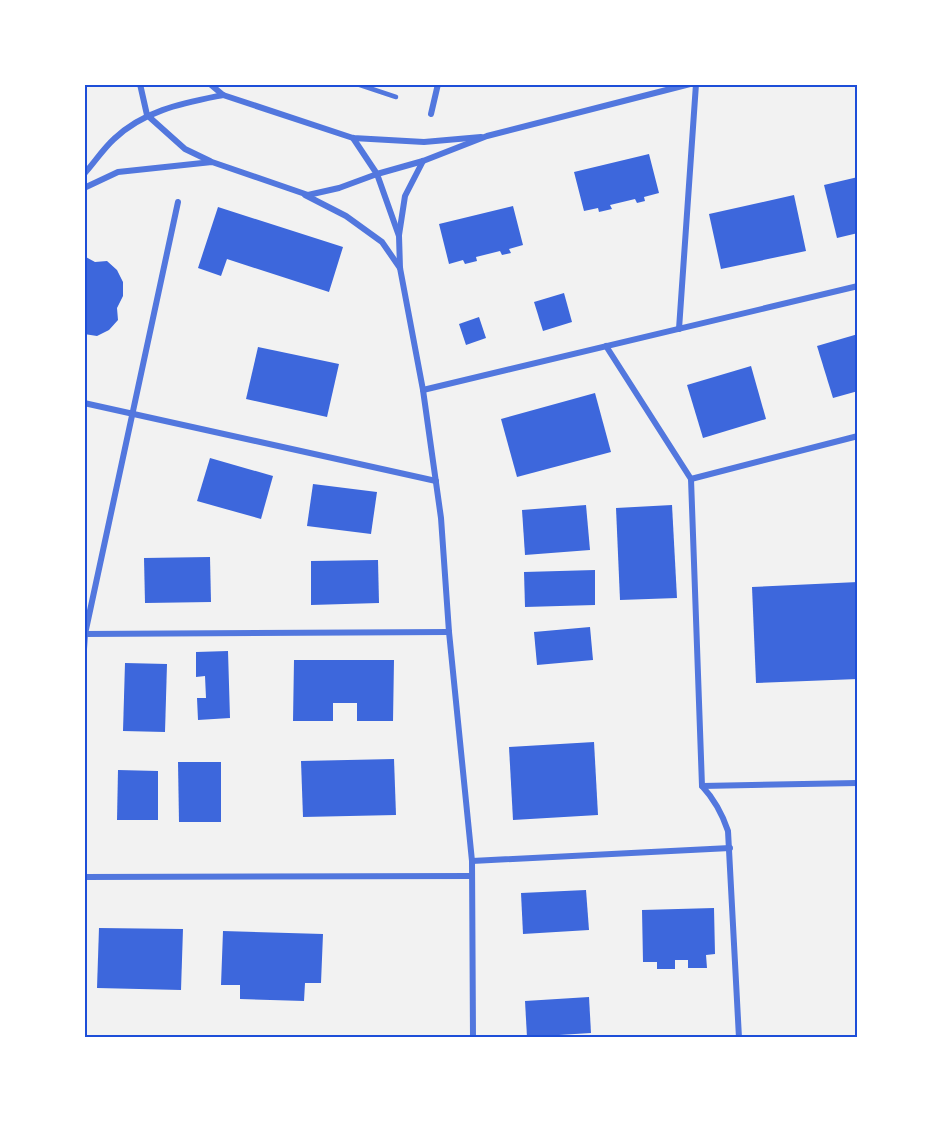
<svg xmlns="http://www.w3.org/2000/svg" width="942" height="1122" viewBox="0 0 942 1122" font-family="'Source Sans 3',sans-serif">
  <rect width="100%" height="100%" fill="#f2f2f2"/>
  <g fill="#3d67dc">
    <polygon points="649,154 659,193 644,197 645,201 637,203 635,199 610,205 612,209 599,212 598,208 584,211 574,172"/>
    <polygon points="858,177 858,233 837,238 824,185"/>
    <polygon points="794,195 806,251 721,269 709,214"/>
    <polygon points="513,206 523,245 509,249 511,253 502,255 500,251 476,257 477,261 465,264 463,260 449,264 439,224"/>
    <polygon points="218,207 343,247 329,292 227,259 221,276 198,268"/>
    <polygon points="84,256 95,262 107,261 117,270 123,282 123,296 117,308 118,320 109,330 97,336 84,334"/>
    <polygon points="564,293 572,322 543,331 534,302"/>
    <polygon points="479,317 486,338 466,345 459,324"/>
    <polygon points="858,334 858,391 833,398 817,346"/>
    <polygon points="258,347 339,364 327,417 246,399"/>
    <polygon points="751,366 766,419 703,438 687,385"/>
    <polygon points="595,393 611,452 517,477 501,419"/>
    <polygon points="210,458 273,476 261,519 197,501"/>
    <polygon points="313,484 377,492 371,534 307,526"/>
    <polygon points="586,505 590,550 525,555 522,510"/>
    <polygon points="672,505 677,598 620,600 616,508"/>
    <polygon points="210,557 211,602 145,603 144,558"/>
    <polygon points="378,560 379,603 311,605 311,561"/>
    <polygon points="595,570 595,605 525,607 524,572"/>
    <polygon points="858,582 858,679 756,683 752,587"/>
    <polygon points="590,627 593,660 537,665 534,632"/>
    <polygon points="228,651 230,718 198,720 197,698 206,698 205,676 196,677 196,652"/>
    <polygon points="294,660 394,660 393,721 357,721 357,703 333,703 333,721 293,721"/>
    <polygon points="125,663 167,664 165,732 123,731"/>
    <polygon points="594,742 598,815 513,820 509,747"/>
    <polygon points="394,759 396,815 303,817 301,761"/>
    <polygon points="178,762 221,762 221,822 179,822"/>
    <polygon points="118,770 158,771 158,820 117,820"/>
    <polygon points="586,890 589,930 523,934 521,893"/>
    <polygon points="714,908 715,954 706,955 707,968 688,968 688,960 675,960 675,969 657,969 657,962 643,962 642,910"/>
    <polygon points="99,928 183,929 181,990 97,988"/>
    <polygon points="223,931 323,934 321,983 305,983 304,1001 240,999 240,985 221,985"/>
    <polygon points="589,997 591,1033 527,1037 525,1001"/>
  </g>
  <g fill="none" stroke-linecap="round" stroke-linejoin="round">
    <polyline stroke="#5277de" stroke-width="4.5" points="357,84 396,97"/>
    <g stroke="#5277de" stroke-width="6">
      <polyline points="140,84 147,115 185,149 210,161"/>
      <polyline points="210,84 223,95 353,138 424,142 481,137"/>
      <polyline points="431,114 438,84"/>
      <path d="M 84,174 C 94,163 103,149 114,139 C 144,110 184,103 223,95"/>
      <polyline points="84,188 118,172 212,162 308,195 339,188 377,174 353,138"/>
      <polyline points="305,195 346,216 382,242 400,268"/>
      <polyline points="399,235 405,196 423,161"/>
      <polyline points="679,329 696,84"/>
      <path d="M 606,346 L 691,479 L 702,786 C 715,800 722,813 728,831 L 739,1038"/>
      <polyline points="423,390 858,286"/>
      <polyline points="84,403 436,481"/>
      <polyline points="691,479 858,436"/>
      <polyline points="84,634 449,632"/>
      <polyline points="84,649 85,634 178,202"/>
      <polyline points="702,786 858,783"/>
      <polyline points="472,861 730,848"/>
      <polyline points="84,877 472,876"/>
      <polyline points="473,1038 472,861 449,632 441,518 423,390 400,268 399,236 377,174 423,161 487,136 690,84"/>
    </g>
  </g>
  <rect width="942" height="1122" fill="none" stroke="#ffffff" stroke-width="171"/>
  <rect x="86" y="86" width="770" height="950" fill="none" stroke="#1d4ed8" stroke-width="2"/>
</svg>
